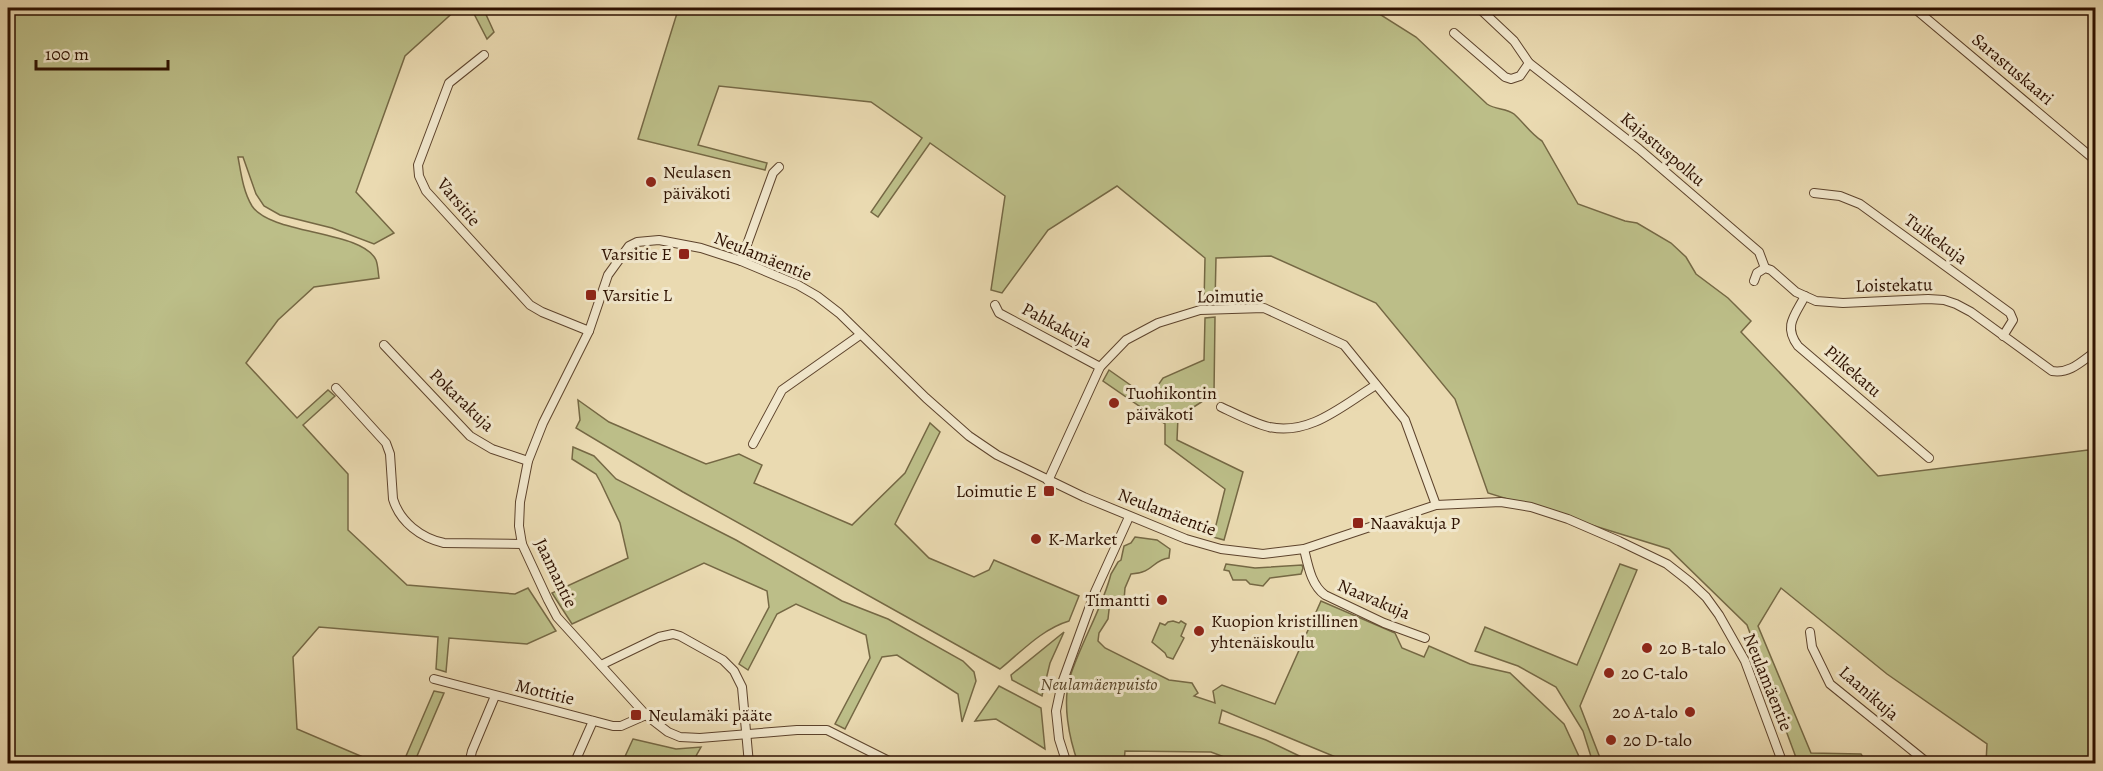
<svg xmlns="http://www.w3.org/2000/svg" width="2103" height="771" viewBox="0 0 2103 771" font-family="Alegreya,serif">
  <rect width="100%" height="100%" fill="#eadab1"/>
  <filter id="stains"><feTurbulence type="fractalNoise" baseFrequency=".00333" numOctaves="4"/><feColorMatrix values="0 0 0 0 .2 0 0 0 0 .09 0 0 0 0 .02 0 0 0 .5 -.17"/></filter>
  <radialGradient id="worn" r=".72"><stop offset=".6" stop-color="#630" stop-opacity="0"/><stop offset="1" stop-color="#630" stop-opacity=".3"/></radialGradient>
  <g fill="#bcbe88" stroke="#756844" stroke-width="1.5">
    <path d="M 8,8 L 458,8 L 405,56 L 356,192 L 394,233 L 374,244 L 332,228 L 280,215 L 264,206 L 256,194 L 243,157 L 238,157 C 241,173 243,191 252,206 C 271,235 362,230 376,260 C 378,265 378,272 379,278 L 314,287 L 278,320 L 246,363 L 297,418 L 328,390 L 335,396 L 303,425 L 348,474 L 348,530 L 407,585 L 515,594 L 528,588 L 556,631 L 527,644 L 449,638 L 446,672 L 436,669 L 438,637 L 319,627 L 293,657 L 297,729 L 377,763 L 8,763 Z"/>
    <polygon points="471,8 483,8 494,32 487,39"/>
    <path d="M 676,8 L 1370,8 L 1416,37 L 1487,104 C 1496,110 1506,108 1514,114 C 1524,123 1531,134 1542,141 L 1578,204 L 1625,221 L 1637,223 L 1671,243 L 1686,257 L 1696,274 L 1728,298 L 1751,321 L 1741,332 L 1878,476 L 2088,450 L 2095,453 L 2095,763 L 1986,763 L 1987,744 L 1887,674 L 1781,588 L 1758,626 L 1811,753 L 1861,754 L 1867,763 L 1798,763 L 1747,625 L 1669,549 L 1488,493 L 1455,399 L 1376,303 L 1271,256 L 1216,258 L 1215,304 L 1204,304 L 1205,258 L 1117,186 L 1048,230 L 1002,293 L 991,290 L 1005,196 L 930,143 L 878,217 L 871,212 L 922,138 L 871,102 L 719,86 L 698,145 L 767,163 L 765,170 L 638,139 L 678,10 Z"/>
    <polygon points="1215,317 1214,394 1178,417 1177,440 1243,472 1224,540 1213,537 1225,489 1165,444 1165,424 1103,381 1109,370 1149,398 1163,378 1204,360 1205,318"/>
    <path d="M 578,400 L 609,422 L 706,464 L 739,454 L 762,465 L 754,483 L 852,525 L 905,473 L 930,423 L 940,432 L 895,524 L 929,558 L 974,577 L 989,570 L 994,560 L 1079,596 L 1069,621 C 1042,629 1021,652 1000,669 L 683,492 L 576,428 L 580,420 Z"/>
    <polygon points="573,447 594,456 616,479 736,540 842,601 888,619 963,661 974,672 976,681 962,722 958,694 897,655 882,657 845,729 835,724 870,658 866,635 796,604 777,614 748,670 739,664 769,607 767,591 704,563 572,624 552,593 628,558 620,523 601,483 596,474 572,459"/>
    <path d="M 1135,537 L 1157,540 L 1170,549 L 1169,558 C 1152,560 1154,573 1131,574 L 1125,588 L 1124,600 L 1110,601 L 1108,619 L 1099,633 L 1098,641 L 1105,648 L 1169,680 L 1192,683 L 1198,693 L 1194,696 L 1215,703 L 1213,691 L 1222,685 L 1275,704 L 1321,601 L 1395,633 L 1402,648 L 1424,657 L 1429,646 L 1470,664 L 1510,673 L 1564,724 L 1582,763 L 1350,763 L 1222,710 L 1219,723 L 1266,740 L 1314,763 L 1240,763 L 1211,752 L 1125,751 L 1124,763 L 1078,763 C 1069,738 1062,703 1070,677 C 1081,642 1102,609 1111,574 L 1118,562 L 1121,560 L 1124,546 L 1131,543 Z"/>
    <polygon points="1226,564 1255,568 1302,565 1303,568 1301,574 1270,578 1263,586 1250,584 1246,580 1233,580 1229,571 1224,570"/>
    <polygon points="1620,564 1637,570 1580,706 1602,763 1593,763 1583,731 1556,687 1518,666 1475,651 1485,627 1577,665"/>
    <polygon points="1173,621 1179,623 1181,621 1186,624 1181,636 1184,638 1173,659 1167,657 1165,653 1152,642 1160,623 1165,625 1168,622"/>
    <polygon points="1064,632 1050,663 1042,696 1012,680 1011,675"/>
    <polygon points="999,686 1041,708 1045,749 996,719 975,721"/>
    <polygon points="434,691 444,693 414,763 403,763"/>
    <polygon points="633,739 676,749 701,747 692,763 622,763"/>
  </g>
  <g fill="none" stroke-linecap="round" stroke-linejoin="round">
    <defs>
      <g id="minor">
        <polyline points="1914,8 2096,161"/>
        <polyline points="1454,33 1505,77 1511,79 1520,76 1529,63 1514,41 1479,8"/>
        <polyline points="484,55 449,83 418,165 419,176 426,191 530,305 542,312 589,331"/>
        <polyline points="1529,63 1639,149 1759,252 1765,268"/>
        <polyline points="1814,193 1840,196 1860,204 2010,313 2013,320 2003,336"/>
        <polyline points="741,261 773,173 779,167"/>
        <path d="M 1754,281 L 1757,273 L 1765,268 L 1771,270 L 1796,292 L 1816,301 L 1843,303 L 1928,299 L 1944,300 L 1956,304 L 1971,312 L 2052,371 C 2070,374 2082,361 2096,351"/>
        <path d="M 1805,296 C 1795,315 1783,326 1798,346 L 1929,458"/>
        <polyline points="995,305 999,313 1100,367"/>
        <polyline points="384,345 470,436 492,449 528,461"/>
        <path d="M 336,388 L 386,443 L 390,454 L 393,499 C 400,522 421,538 444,543 L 522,544"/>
        <path d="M 1221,407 C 1236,414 1253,423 1269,427 C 1310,436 1343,405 1376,385"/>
        <polyline points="753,444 782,390 860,335"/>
        <polyline points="1048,481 1100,367 1126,340 1158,323 1200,310 1264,308 1344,345 1405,420 1436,505"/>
        <path d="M 1304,549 C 1308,565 1311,585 1325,595 L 1384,623 L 1425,638"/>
        <polyline points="1810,632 1812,647 1830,684 1929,764"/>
        <polyline points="601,665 659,637 673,634 680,636 723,660 734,671 742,687 749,764"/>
        <polyline points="434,679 613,726 621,726 646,715"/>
        <polyline points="469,764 472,751 495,696"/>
        <polyline points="574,764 593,721"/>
        <polyline points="895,764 827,730 797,730 700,738 680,737 668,732 646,715 557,617 548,600 522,544 519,526 520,502 528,461 543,423 589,331 608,275 629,246 637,242 659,240 701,248 741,261 798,285 817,296 839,313 926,398 969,436 997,455 1084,497 1186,539 1221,549 1263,554 1304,549 1436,505 1501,502 1531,507 1568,519 1619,541 1667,564 1690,582 1706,597 1719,615 1745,661 1783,764"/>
        <polyline points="1067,764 1059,739 1056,711 1062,683 1095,592 1129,517"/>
      </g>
    </defs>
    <use href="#minor" stroke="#5d432c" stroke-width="10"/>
    <use href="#minor" stroke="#f1e7cc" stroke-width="8"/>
  </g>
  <g fill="#8f2418" stroke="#f1e7cc" stroke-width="2">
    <circle cx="651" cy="182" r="6"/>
    <rect x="678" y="248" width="12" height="12" rx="3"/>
    <rect x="585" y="289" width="12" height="12" rx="3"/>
    <circle cx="1114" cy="403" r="6"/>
    <rect x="1043" y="485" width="12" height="12" rx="3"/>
    <rect x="1352" y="517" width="12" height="12" rx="3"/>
    <circle cx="1036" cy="539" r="6"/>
    <circle cx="1162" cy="600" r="6"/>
    <circle cx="1199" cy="631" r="6"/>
    <circle cx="1647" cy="648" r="6"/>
    <circle cx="1609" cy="673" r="6"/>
    <circle cx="1690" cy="712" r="6"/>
    <rect x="630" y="709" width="12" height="12" rx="3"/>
    <circle cx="1611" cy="740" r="6"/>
  </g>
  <g text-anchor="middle" stroke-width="6" stroke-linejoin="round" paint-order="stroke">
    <g font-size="18" fill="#2e1100" stroke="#f1e7cc">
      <text transform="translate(2013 69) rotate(40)" y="6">Sarastuskaari</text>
      <text transform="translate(1663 149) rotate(40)" y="6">Kajastuspolku</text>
      <text transform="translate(459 202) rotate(50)" y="6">Varsitie</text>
      <text transform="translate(1936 239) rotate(36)" y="6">Tuikekuja</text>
      <text transform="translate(763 256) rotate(22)" y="6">Neulamäentie</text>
      <text transform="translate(1894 285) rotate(-1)" y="6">Loistekatu</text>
      <text transform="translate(1230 296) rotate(-1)" y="6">Loimutie</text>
      <text transform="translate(1057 325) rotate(28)" y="6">Pahkakuja</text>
      <text transform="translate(1853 371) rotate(41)" y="6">Pilkekatu</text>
      <text transform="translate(462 400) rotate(44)" y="6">Pokarakuja</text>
      <text transform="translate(1167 512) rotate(21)" y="6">Neulamäentie</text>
      <text transform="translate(556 573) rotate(64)" y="6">Jaamantie</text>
      <text transform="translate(1374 599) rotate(23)" y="6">Naavakuja</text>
      <text transform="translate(1768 682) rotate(68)" y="6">Neulamäentie</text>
      <text transform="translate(545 692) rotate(14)" y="6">Mottitie</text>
      <text transform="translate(1869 693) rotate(41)" y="6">Laanikuja</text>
    </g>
    <g font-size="18" fill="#2e1100" stroke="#f1e7cc" text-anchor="start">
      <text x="663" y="178">Neulasen<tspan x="663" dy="21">päiväkoti</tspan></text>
      <text x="672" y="260" text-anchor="end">Varsitie E</text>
      <text x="603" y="301">Varsitie L</text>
      <text x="1126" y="399">Tuohikontin<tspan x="1126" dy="21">päiväkoti</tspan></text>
      <text x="1037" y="497" text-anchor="end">Loimutie E</text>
      <text x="1370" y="529">Naavakuja P</text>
      <text x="1048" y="545">K-Market</text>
      <text x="1150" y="606" text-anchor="end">Timantti</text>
      <text x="1211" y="627">Kuopion kristillinen<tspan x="1211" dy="21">yhtenäiskoulu</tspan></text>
      <text x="1659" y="654">20 B-talo</text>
      <text x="1621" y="679">20 C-talo</text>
      <text x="1678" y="718" text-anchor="end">20 A-talo</text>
      <text x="648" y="721">Neulamäki pääte</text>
      <text x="1623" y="746">20 D-talo</text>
    </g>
    <g font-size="18" font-style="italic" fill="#594529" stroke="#f1e7cc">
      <text x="1099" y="690">Neulamäenpuisto</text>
    </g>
  </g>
  <rect width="2103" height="771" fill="none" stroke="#eadab1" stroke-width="30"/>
  <rect x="9" y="9" width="2085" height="753" fill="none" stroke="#2e1100" stroke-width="3"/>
  <rect x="15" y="15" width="2073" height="741" fill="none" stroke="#2e1100" stroke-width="1.5"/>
  <path d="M36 60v9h132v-9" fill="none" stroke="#2e1100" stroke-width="3"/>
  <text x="45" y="60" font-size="18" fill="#2e1100" stroke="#f1e7cc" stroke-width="4.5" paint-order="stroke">100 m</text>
  <rect width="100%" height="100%" filter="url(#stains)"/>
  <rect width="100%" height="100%" fill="url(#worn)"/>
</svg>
